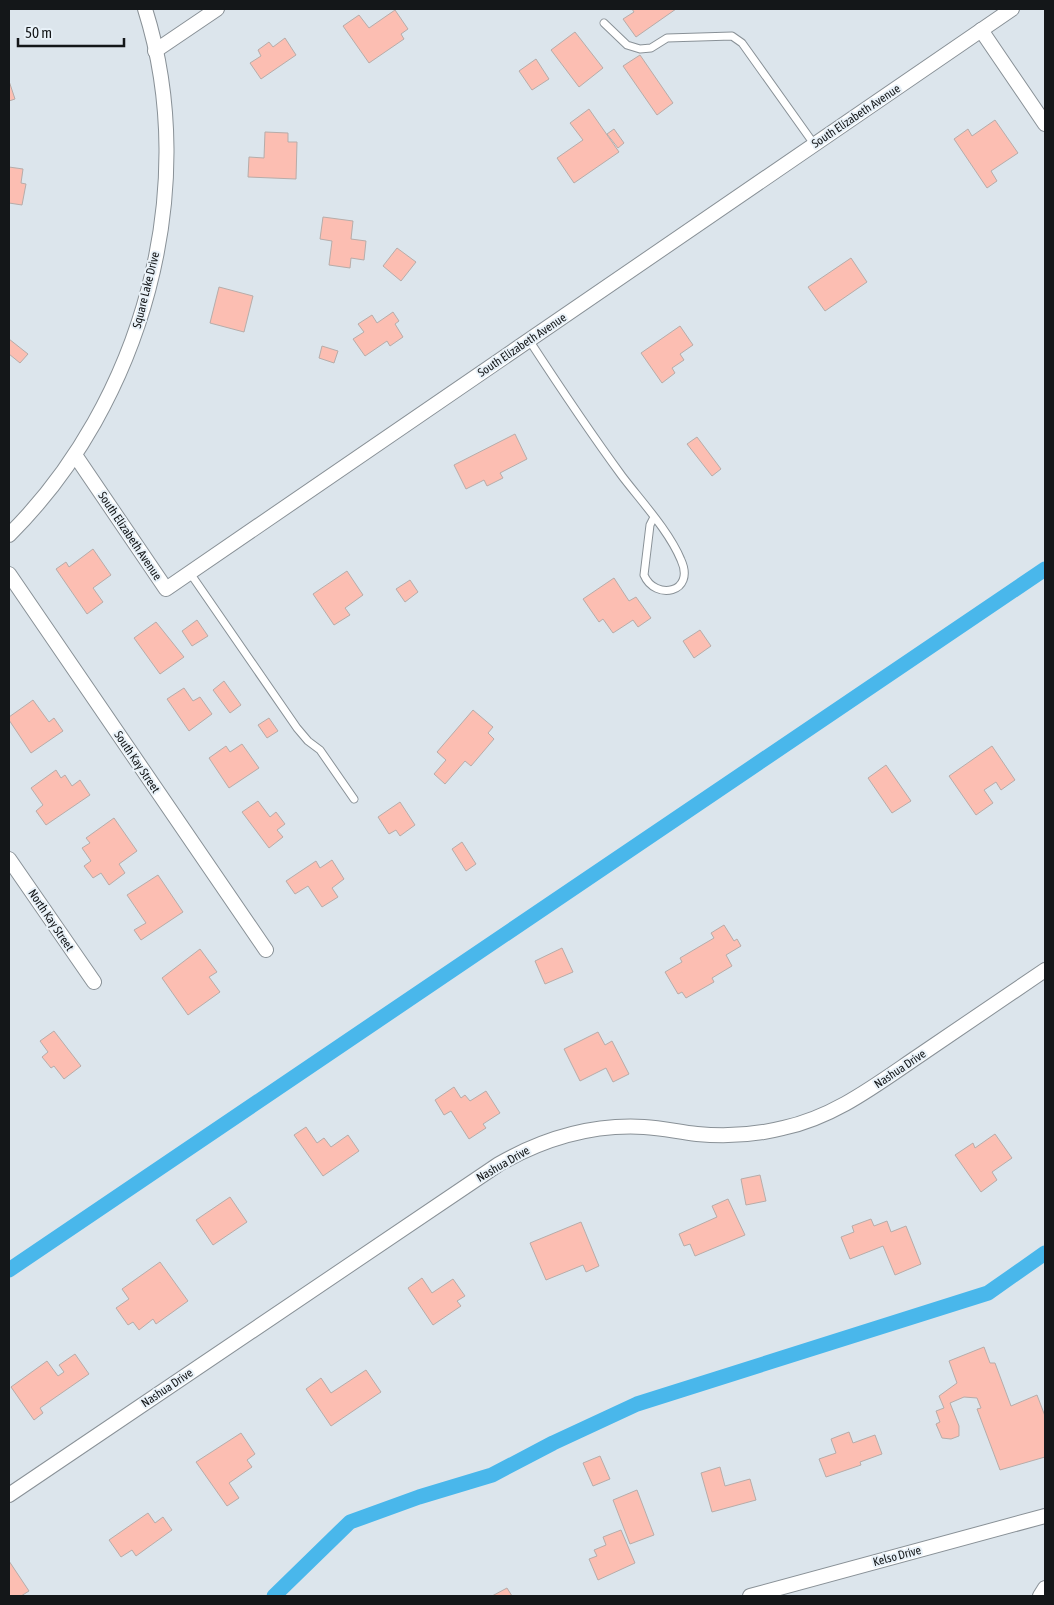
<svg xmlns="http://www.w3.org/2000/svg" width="1054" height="1605" viewBox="0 0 1054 1605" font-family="'Asap Condensed',sans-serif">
  <rect width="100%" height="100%" fill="#dce5ec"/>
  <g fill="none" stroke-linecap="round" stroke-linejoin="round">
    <g stroke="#49b7eb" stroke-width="15">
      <polyline points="9,1270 1045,569"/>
      <polyline points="274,1596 350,1522 419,1497 492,1475 553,1443 637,1404 988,1293 1045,1253"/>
    </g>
  </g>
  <g fill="#fcbeb2" stroke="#b7aca9">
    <polygon points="632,9 676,9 636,37 623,19 634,12"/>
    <polygon points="395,10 408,29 401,34 404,39 369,63 343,26 359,15 369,28"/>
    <polygon points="575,32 603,68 579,87 551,50"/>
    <polygon points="285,38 296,55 261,79 250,63 261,56 258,50 269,42 273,47"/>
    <polygon points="640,55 673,103 657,115 623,66"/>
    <polygon points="536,59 549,79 532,90 519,71"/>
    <polygon points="9,81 15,99 9,101"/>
    <polygon points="589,109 619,152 574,183 557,158 583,140 570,123"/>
    <polygon points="995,120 1018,153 991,171 997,181 987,188 954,139 968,129 972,136"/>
    <polygon points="614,129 624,143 618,148 607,134"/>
    <polygon points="265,132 288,133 288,142 297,142 296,179 248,177 249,157 264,158"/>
    <polygon points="9,167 23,169 21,183 26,184 22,205 9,203"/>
    <polygon points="323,217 353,221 351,239 366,241 364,260 351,258 350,268 329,265 332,241 320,239"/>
    <polygon points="397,248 416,262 401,281 383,266"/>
    <polygon points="851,258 867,282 825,311 808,287"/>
    <polygon points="219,287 253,296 244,332 210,323"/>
    <polygon points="393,312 399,321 395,324 403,337 390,346 387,341 365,356 353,339 364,332 358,324 372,315 377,323"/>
    <polygon points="680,326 693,345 680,354 684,360 672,368 675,373 662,383 641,353"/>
    <polygon points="9,339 28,354 20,363 9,354"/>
    <polygon points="322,346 338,351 334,363 319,358"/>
    <polygon points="515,434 527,459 500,473 503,478 487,486 484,480 466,489 454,465"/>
    <polygon points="697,437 721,469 712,476 687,444"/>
    <polygon points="93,549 111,575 93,588 103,602 87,614 56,569 66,562 69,567"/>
    <polygon points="347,571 363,595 345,608 350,615 334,625 313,594"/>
    <polygon points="614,578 629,601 636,597 651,618 638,627 633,620 613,633 603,619 599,622 583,599"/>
    <polygon points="410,580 418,592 405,602 396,589"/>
    <polygon points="197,620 208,636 192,646 182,631"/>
    <polygon points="156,622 184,657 160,674 134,638"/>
    <polygon points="700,630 711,646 694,658 683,641"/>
    <polygon points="224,681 241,705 230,713 213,690"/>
    <polygon points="184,688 193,701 200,697 212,714 189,731 167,699"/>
    <polygon points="33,700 49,722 54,718 63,731 31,753 9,720 9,717"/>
    <polygon points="473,710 493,727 488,733 494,739 471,766 465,761 445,784 434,774 446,760 437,752"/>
    <polygon points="269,718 278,731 267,738 258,725"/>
    <polygon points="242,744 259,768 229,788 209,758 226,746 230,752"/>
    <polygon points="992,746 1015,780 1001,790 996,782 984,790 993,803 976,815 949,776"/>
    <polygon points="886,765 911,801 892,813 868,778"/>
    <polygon points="56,770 61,778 65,775 72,786 80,780 90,795 46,825 36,811 43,805 31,788"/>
    <polygon points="258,801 270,817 276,812 285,824 277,830 283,837 269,848 242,812"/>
    <polygon points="400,802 415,825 400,836 396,830 389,834 378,817"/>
    <polygon points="114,818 137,851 119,864 125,873 109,885 101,873 93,878 84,866 91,861 82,848 90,843 86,838"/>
    <polygon points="462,842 476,864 466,871 452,849"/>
    <polygon points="332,860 344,879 332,888 338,897 322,907 308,886 295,894 286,881 316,861 320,868"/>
    <polygon points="158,875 183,912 141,940 134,930 146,923 127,895"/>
    <polygon points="724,925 734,941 737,939 741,946 726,955 732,966 712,978 714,982 686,998 682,992 678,994 665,972 682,962 680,958 714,938 711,933"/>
    <polygon points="562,948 573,972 545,984 535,961"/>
    <polygon points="200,949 217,972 209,977 220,992 188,1015 162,978"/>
    <polygon points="54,1031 81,1066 64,1079 54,1066 51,1068 42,1057 48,1052 40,1041"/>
    <polygon points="598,1032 605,1045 612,1041 629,1074 613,1082 606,1068 580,1081 564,1049"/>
    <polygon points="454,1087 461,1098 465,1095 470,1101 486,1091 500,1113 483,1124 486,1128 469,1139 451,1111 444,1115 435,1100"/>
    <polygon points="306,1127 317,1143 324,1138 331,1147 348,1135 359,1151 323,1176 294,1135"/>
    <polygon points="995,1134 1012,1158 992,1172 997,1180 981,1192 955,1155 973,1143 975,1148"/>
    <polygon points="760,1175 766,1201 746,1205 741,1179"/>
    <polygon points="230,1197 247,1222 213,1245 196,1220"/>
    <polygon points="728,1199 745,1235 695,1256 690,1244 684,1246 679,1234 717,1217 712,1206"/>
    <polygon points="871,1219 874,1226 887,1221 891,1232 906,1226 921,1264 895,1275 883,1246 850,1259 841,1237 854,1232 852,1226"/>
    <polygon points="581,1222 599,1266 586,1272 583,1265 546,1280 530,1243"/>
    <polygon points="160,1262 188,1301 156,1324 153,1319 139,1330 133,1322 128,1325 116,1308 129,1299 122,1289"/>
    <polygon points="422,1278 432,1293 453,1279 465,1296 457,1301 461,1306 433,1325 408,1288"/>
    <polygon points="984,1347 990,1363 995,1363 1011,1406 1037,1395 1045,1416 1045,1457 1000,1470 977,1409 981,1408 977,1398 964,1397 950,1403 959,1426 959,1436 951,1439 942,1438 936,1424 940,1422 936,1411 944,1408 939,1396 957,1383 949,1361"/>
    <polygon points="75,1354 89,1374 40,1408 43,1413 34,1420 11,1387 47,1361 58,1376 64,1372 59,1365"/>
    <polygon points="366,1370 381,1392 331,1426 306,1389 321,1378 331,1393"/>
    <polygon points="849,1432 853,1443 875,1435 882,1454 860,1462 861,1465 826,1477 819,1459 836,1453 831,1439"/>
    <polygon points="241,1433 255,1454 247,1460 252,1467 229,1483 239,1498 227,1506 196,1462"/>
    <polygon points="600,1456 610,1479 593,1486 583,1463"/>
    <polygon points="720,1467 725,1486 750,1479 756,1500 712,1512 701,1473"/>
    <polygon points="637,1490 654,1535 630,1544 613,1500"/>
    <polygon points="148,1513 155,1523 163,1517 172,1530 136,1556 132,1550 121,1557 109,1540"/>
    <polygon points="621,1530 635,1563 598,1580 589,1559 597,1556 594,1550 606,1545 603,1537"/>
    <polygon points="9,1561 29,1591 21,1596 9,1596"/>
    <polygon points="507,1588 512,1596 492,1596"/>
  </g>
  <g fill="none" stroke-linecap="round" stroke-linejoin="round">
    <defs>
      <g id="service">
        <polyline points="604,23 627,45 640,49 651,48 667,38 732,36 742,43 814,144"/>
        <path d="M 529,340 C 559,386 589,431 622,476 C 641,501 669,531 681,560 C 696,593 655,601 644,575 L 650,525 L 653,519"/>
        <polyline points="190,573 297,728 308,741 320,750 354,799"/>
      </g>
      <g id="minor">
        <polyline points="981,30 1045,124"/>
        <polyline points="155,51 217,9"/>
        <polyline points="75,455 166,589 1012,9"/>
        <path d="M 9,535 C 142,403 202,189 145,9"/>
        <polyline points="9,574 266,950"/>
        <polyline points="9,859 94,982"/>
        <path d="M 9,1495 L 499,1164 C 543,1139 593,1124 644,1127 C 662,1128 679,1132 697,1134 C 726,1137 755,1135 783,1128 C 835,1117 877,1084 920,1055 C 961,1027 1003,999 1045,970"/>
        <polyline points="750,1596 1045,1516"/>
        <polyline points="1040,1596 1045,1588"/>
      </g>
    </defs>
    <use href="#service" stroke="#899197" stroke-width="9"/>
    <use href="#minor" stroke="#899197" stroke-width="16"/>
    <use href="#service" stroke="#fff" stroke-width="7"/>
    <use href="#minor" stroke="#fff" stroke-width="14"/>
  </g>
  <g text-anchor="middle" stroke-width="4" stroke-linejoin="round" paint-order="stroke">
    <g font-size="12" fill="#141719" stroke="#e9f2f9">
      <text transform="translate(856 116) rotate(-34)" y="4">South Elizabeth Avenue</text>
      <text transform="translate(146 290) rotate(-76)" y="4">Square Lake Drive</text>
      <text transform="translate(522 345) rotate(-34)" y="4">South Elizabeth Avenue</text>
      <text transform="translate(130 536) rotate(56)" y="4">South Elizabeth Avenue</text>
      <text transform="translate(137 762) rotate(56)" y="4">South Kay Street</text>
      <text transform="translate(51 920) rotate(56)" y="4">North Kay Street</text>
      <text transform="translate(900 1069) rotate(-34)" y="4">Nashua Drive</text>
      <text transform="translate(503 1164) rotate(-30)" y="4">Nashua Drive</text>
      <text transform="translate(167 1388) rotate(-34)" y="4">Nashua Drive</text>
      <text transform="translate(897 1556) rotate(-15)" y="4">Kelso Drive</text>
    </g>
  </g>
  <rect width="1054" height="1605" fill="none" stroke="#141719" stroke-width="20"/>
  <path d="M18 38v8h106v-8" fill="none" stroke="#141719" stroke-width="2.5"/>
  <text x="25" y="38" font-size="15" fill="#141719" stroke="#e9f2f9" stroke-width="4" paint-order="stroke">50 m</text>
</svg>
